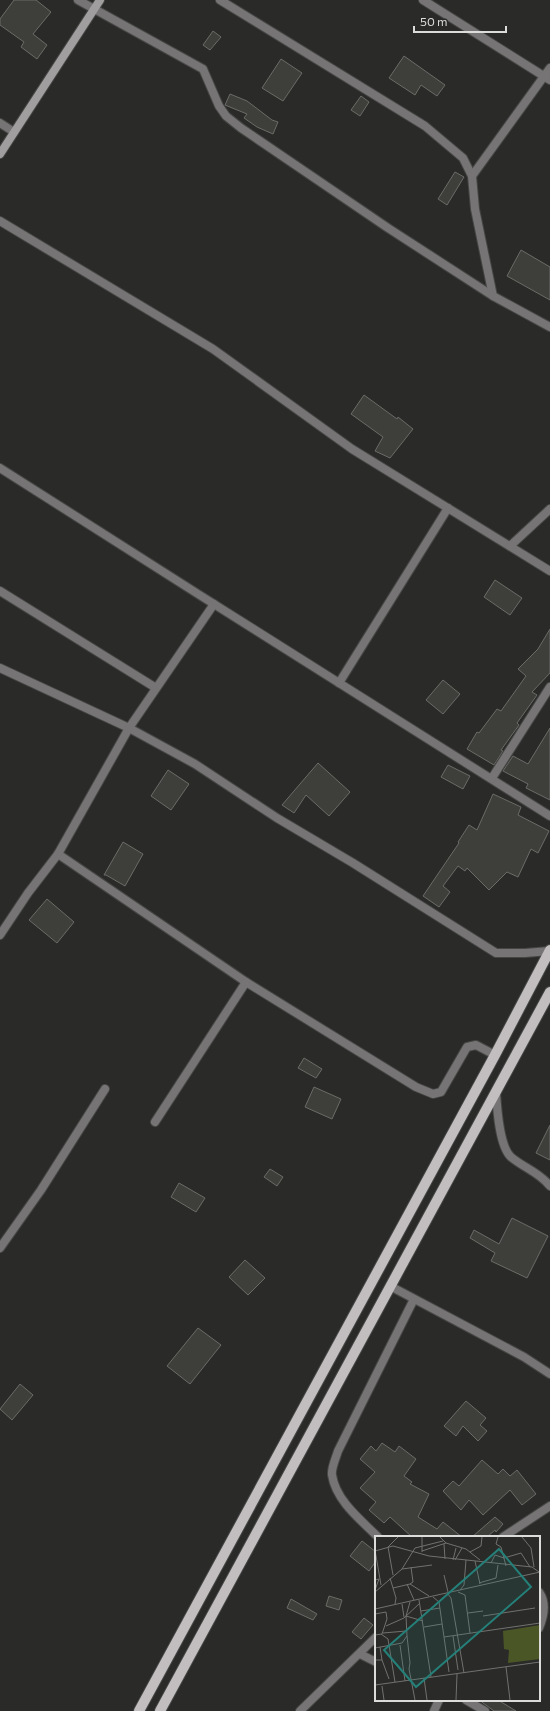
<svg xmlns="http://www.w3.org/2000/svg" width="550" height="1711" viewBox="0 0 550 1711" font-family="Commissioner,sans-serif">
  <rect width="100%" height="100%" fill="#2a2b28"/>
  <g fill="#3e3f3b" stroke="#6b6c68">
    <polygon points="14,0 36,0 51,12 33,34 47,45 37,59 21,47 24,42 0,25 0,19"/>
    <polygon points="213,31 221,37 210,50 203,45"/>
    <polygon points="404,56 445,85 437,96 421,85 415,95 389,78"/>
    <polygon points="281,59 302,73 283,101 262,88"/>
    <polygon points="230,94 247,101 272,120 278,122 273,134 257,127 244,118 247,114 225,105"/>
    <polygon points="361,96 369,102 360,116 351,110"/>
    <polygon points="455,172 464,177 447,205 438,199"/>
    <polygon points="521,250 550,267 550,300 507,276"/>
    <polygon points="364,395 397,419 398,417 413,429 390,458 375,451 383,437 351,414"/>
    <polygon points="495,580 522,598 510,615 484,597"/>
    <polygon points="550,629 550,673 532,692 537,695 517,723 519,725 501,750 503,751 494,765 467,749 477,732 479,733 497,709 501,711 526,676 518,669 538,649"/>
    <polygon points="443,680 460,694 443,714 426,700"/>
    <polygon points="550,728 550,800 526,788 528,784 503,771 513,756 528,764"/>
    <polygon points="318,763 350,792 329,816 306,795 294,813 282,805"/>
    <polygon points="448,765 470,776 463,789 441,777"/>
    <polygon points="168,770 189,784 171,810 151,796"/>
    <polygon points="493,794 521,807 518,815 549,831 538,853 531,849 518,877 507,872 489,890 467,868 465,871 458,866 443,886 450,892 439,907 423,896 459,843 458,842 469,825 477,830"/>
    <polygon points="123,842 143,854 125,886 106,875 104,875"/>
    <polygon points="47,899 74,922 57,943 29,920"/>
    <polygon points="304,1058 322,1069 316,1078 298,1068"/>
    <polygon points="314,1087 341,1099 332,1119 305,1107"/>
    <polygon points="550,1125 550,1160 536,1153"/>
    <polygon points="270,1169 283,1177 277,1186 264,1177"/>
    <polygon points="179,1183 205,1198 196,1212 171,1197"/>
    <polygon points="512,1218 548,1236 527,1278 491,1261 495,1253 470,1238 474,1230 499,1244"/>
    <polygon points="245,1260 265,1278 248,1295 229,1277"/>
    <polygon points="198,1328 221,1345 190,1384 167,1366"/>
    <polygon points="20,1384 33,1395 12,1420 0,1409"/>
    <polygon points="466,1401 486,1418 480,1425 487,1431 478,1441 463,1426 456,1436 444,1426"/>
    <polygon points="382,1443 395,1452 399,1446 416,1459 404,1476 412,1482 410,1484 429,1494 418,1517 437,1529 443,1522 462,1537 412,1537 390,1517 384,1523 369,1510 376,1502 360,1488 375,1472 360,1459 371,1446 376,1451"/>
    <polygon points="482,1460 498,1474 503,1469 510,1476 517,1470 536,1494 522,1505 510,1490 483,1515 469,1500 461,1510 443,1491 453,1481 459,1486"/>
    <polygon points="495,1517 503,1524 496,1532 495,1530 487,1537 472,1537"/>
    <polygon points="362,1541 376,1552 376,1561 369,1571 350,1556"/>
    <polygon points="329,1596 342,1600 339,1610 326,1606"/>
    <polygon points="291,1599 317,1614 313,1620 287,1608"/>
    <polygon points="364,1618 373,1625 361,1639 352,1632"/>
    <polygon points="479,1700 498,1700 516,1711 494,1711"/>
  </g>
  <g fill="none" stroke-linecap="round" stroke-linejoin="round">
    <defs>
      <g id="street">
        <polyline points="78,0 203,69 219,106 226,116 241,128 388,228 493,296"/>
        <polyline points="220,0 425,126 463,158 472,176"/>
        <polyline points="423,0 550,80"/>
        <polyline points="550,68 472,176 475,209 493,296 550,327"/>
        <polyline points="0,123 14,132"/>
        <polyline points="0,221 213,349 352,449 550,571"/>
        <polyline points="0,468 198,594 550,816"/>
        <polyline points="510,546 550,509"/>
        <polyline points="0,591 156,688"/>
        <polyline points="0,668 129,728 195,764 277,818 353,863 496,953 525,953 549,951"/>
        <polyline points="339,683 448,508"/>
        <polyline points="492,778 550,687"/>
        <polyline points="58,854 246,982 416,1087 433,1094 441,1092 467,1047 476,1045 495,1055"/>
        <polyline points="0,935 28,893 58,854 129,728 214,604"/>
        <path d="M 496,1092 C 497,1107 499,1146 511,1157 C 524,1168 539,1172 550,1186"/>
        <polyline points="155,1122 246,982"/>
        <polyline points="0,1248 41,1190 105,1089"/>
        <polyline points="390,1286 524,1357 550,1374"/>
        <path d="M 378,1537 C 361,1520 336,1501 332,1475 C 331,1468 336,1458 338,1451 L 414,1299"/>
        <polyline points="503,1537 550,1506"/>
        <path d="M 539,1592 C 547,1603 544,1616 539,1628"/>
        <polyline points="360,1654 376,1662"/>
        <polyline points="466,1700 485,1711"/>
        <polyline points="300,1711 376,1637"/>
        <polyline points="434,1711 439,1700"/>
      </g>
      <polyline id="secondary" points="0,154 100,0"/>
      <g id="primary">
        <polyline points="139,1711 495,1055 550,950"/>
        <polyline points="160,1711 550,992"/>
      </g>
    </defs>
    <use href="#street" stroke="#464745" stroke-width="10"/>
    <use href="#secondary" stroke="#464745" stroke-width="10"/>
    <use href="#primary" stroke="#464745" stroke-width="12"/>
    <use href="#street" stroke="#767475" stroke-width="8"/>
    <use href="#secondary" stroke="#a19e9f" stroke-width="8"/>
    <use href="#primary" stroke="#c2bec0" stroke-width="10"/>
  </g>
  <g transform="translate(375 1536)">
    <rect width="165" height="165" fill="#2a2b28"/>
    <path d="M 165,89 L 165,123 L 133,127 L 134,114 L 129,113 L 128,95 Z" fill="#4b5627"/>
    <path fill="none" stroke="#717270" stroke-width="1" d="M 65,1 L 71,7 L 91,13 L 105,24M 123,1 L 121,8 L 126,11 L 131,30M 147,1 L 156,12 L 159,31M 69,8 L 70,23M 0,14 L 6,49M 0,15 L 18,10 L 54,20 L 157,31 L 164,36M 47,15 L 71,7M 47,16 L 47,1M 95,16 L 106,10 L 107,1M 78,24 L 81,12M 80,24 L 87,12M 100,25 L 105,48M 116,27 L 120,19 L 129,22 L 146,17 L 155,31M 27,33 L 57,29M 18,39 L 13,11 L 23,1M 69,39 L 73,56M 15,42 L 21,62 L 20,68M 0,44 L 4,43 L 0,54M 104,47 L 121,42 L 123,29M 32,48 L 39,64M 35,48 L 38,46 L 36,31M 18,52 L 35,48 L 54,60M 85,54 L 89,49 L 91,24M 0,56 L 27,33 L 40,12 L 68,5M 83,56 L 90,59 L 95,97M 73,58 L 76,62 L 89,137M 58,61 L 64,66 L 74,136M 44,64 L 56,141M 27,68 L 29,81M 0,73 L 165,36M 46,75 L 65,72M 93,77 L 108,75M 0,78 L 11,76 L 12,83 L 7,98 L 0,99M 31,80 L 48,85M 108,80 L 160,72M 11,90 L 29,82 L 45,67M 49,91 L 67,88M 8,97 L 31,95M 6,98 L 13,103 L 20,146M 32,100 L 35,127 L 34,133 L 40,164M 78,100 L 83,134M 69,101 L 165,87M 25,109 L 30,145M 0,112 L 27,107 L 32,100 L 31,80 L 35,66M 0,124 L 7,124 L 5,111M 7,124 L 14,143M 131,131 L 135,164M 49,142 L 52,164M 0,149 L 165,126M 7,150 L 9,164M 81,164 L 82,138"/>
    <path fill="#248079" fill-opacity="0.15" stroke="#248079" stroke-width="2" d="M 124,13 L 156,51 L 41,151 L 9,114 Z"/>
    <rect width="165" height="165" fill="none" stroke="#dcdddb" stroke-width="2"/>
  </g>
  <path d="M414 26v6h92v-6" fill="none" stroke="#dcdddb" stroke-width="2"/>
  <text x="420" y="26" font-size="12" fill="#dcdddb" stroke="#2a2b28" stroke-width="3" paint-order="stroke">50 m</text>
</svg>
